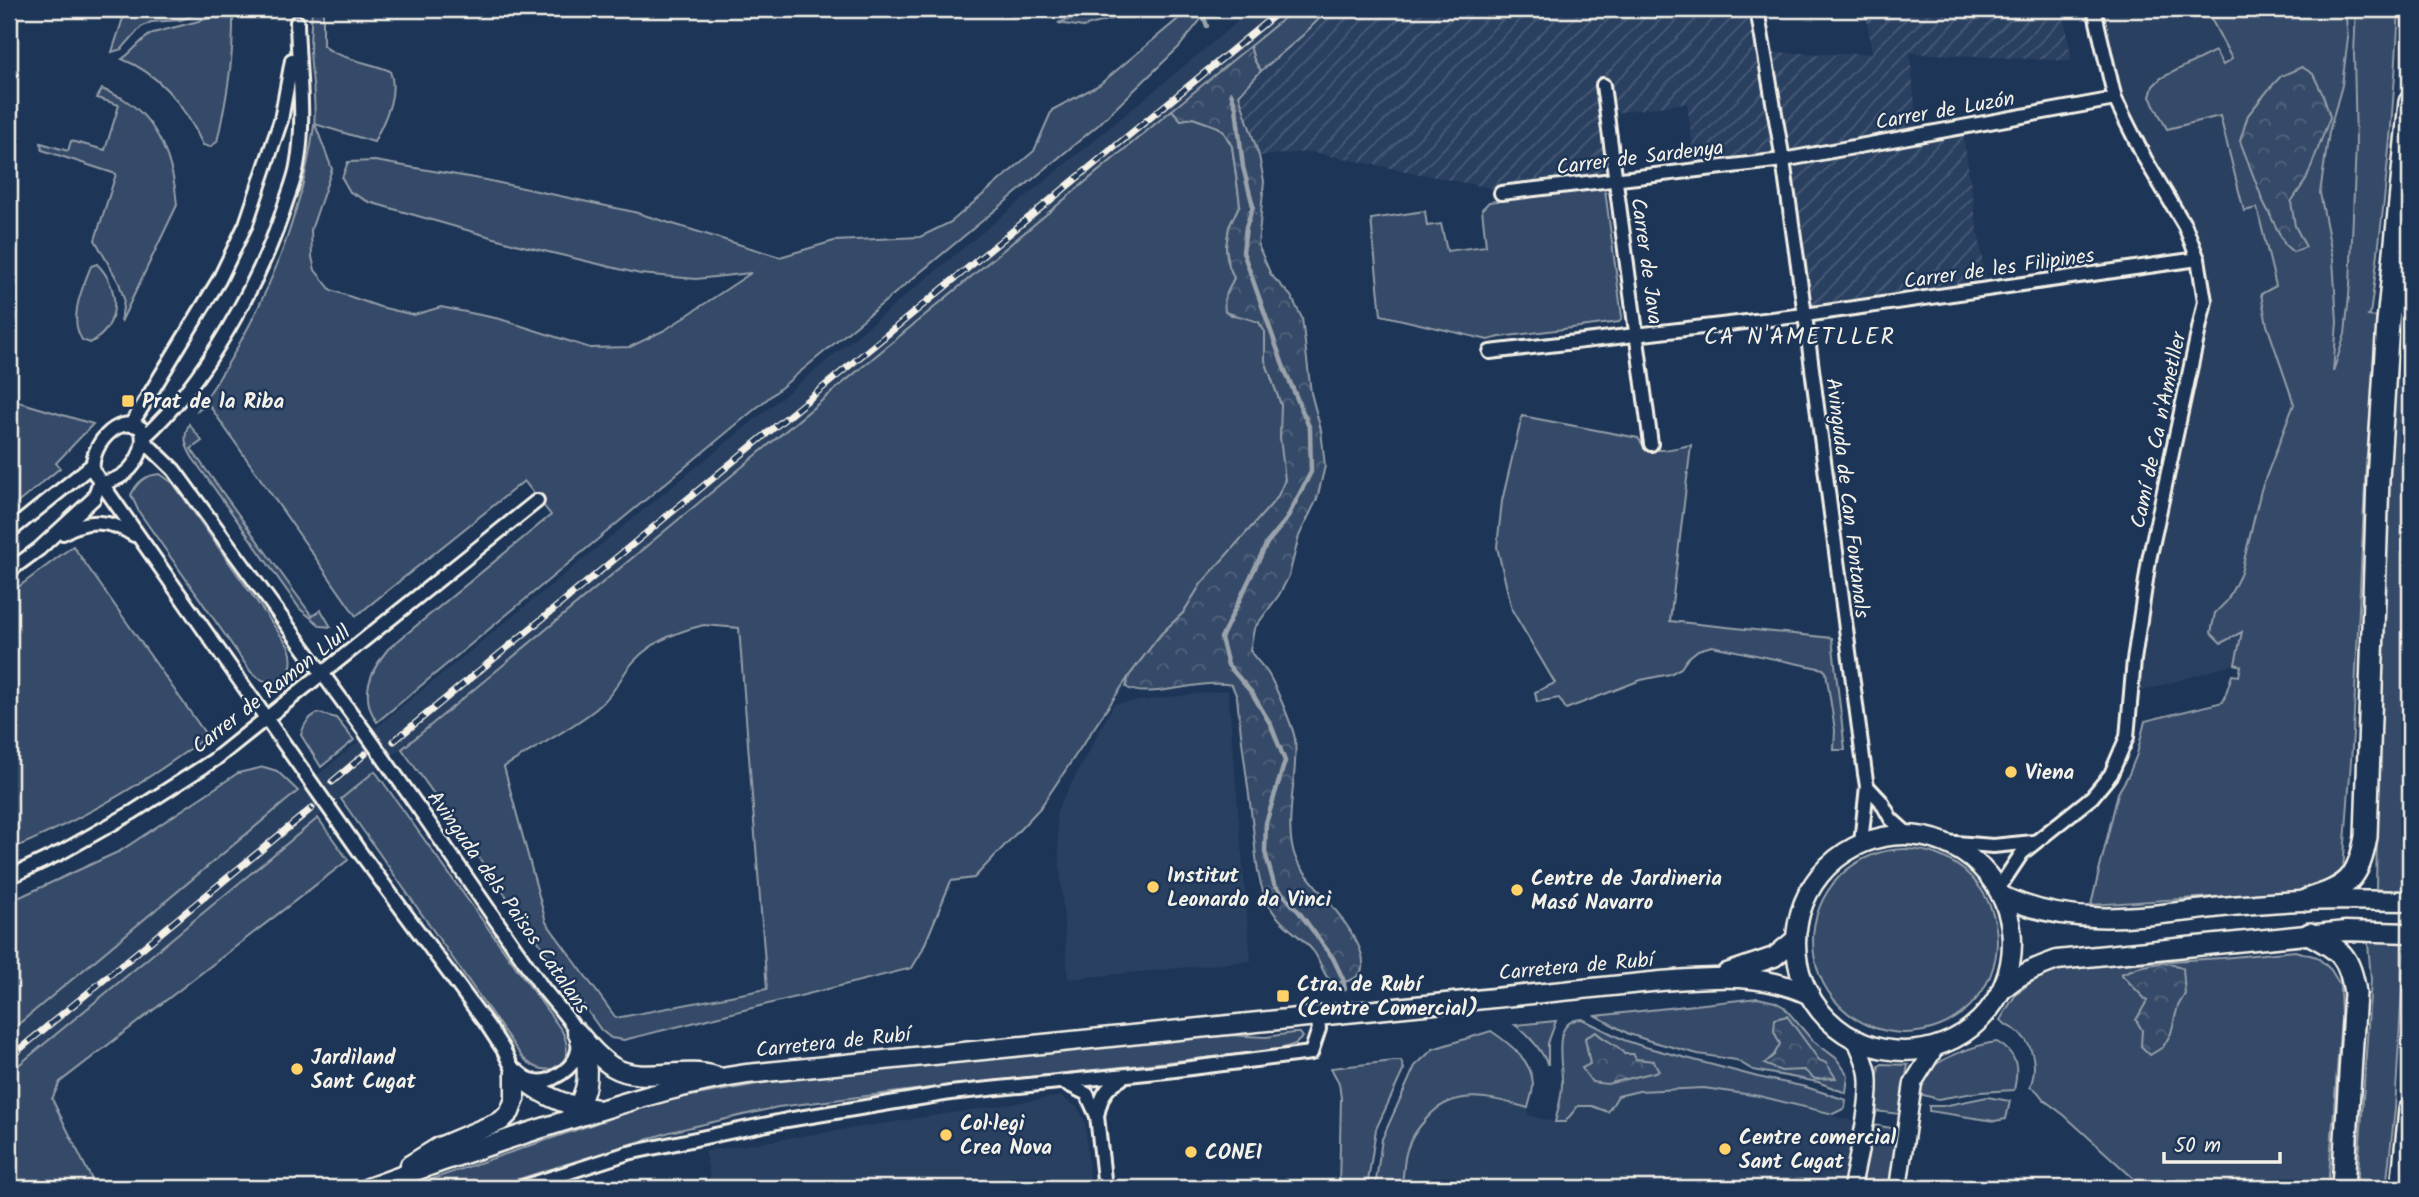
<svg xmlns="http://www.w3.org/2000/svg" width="2419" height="1197" viewBox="0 0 2419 1197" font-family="Kalam,sans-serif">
  <defs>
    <pattern id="industrial-furrows" width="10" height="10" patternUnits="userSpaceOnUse" patternTransform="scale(1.75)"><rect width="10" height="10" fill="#2a4060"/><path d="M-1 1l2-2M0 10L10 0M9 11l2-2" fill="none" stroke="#4a5c77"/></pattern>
    <pattern id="forest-crowns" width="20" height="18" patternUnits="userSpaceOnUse" patternTransform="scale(1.75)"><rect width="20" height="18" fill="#354a67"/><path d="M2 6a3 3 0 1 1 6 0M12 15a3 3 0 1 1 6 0" fill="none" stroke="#53657d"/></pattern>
  </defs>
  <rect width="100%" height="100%" fill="#1d3557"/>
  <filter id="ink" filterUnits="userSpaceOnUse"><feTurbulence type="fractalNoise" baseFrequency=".0143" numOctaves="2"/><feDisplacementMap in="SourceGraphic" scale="14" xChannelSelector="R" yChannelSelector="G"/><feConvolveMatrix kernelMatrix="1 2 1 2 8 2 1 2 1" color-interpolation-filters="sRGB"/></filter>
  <g filter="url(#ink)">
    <g fill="#2a4060">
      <polygon points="1253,9 1295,9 9,1073 9,1032 298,791 807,377"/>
      <polygon points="2094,9 2356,9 2354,54 2356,144 2350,285 2342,360 2253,654 2235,664 2132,694 2149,560 2205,301 2198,259 2115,99"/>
      <polygon points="1228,690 1251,961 1068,979 1056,812 1114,704"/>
      <polygon points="1704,1088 1759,1096 1863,1124 1852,1188 1401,1188 1406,1151 1415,1132 1435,1109 1447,1102 1462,1097 1482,1096 1528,1108 1528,1115 1555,1122 1565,1122 1578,1106 1612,1103 1618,1096 1626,1092"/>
      <polygon points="1061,1096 1077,1107 1085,1120 1090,1188 712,1188 705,1151"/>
    </g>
    <polygon fill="url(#industrial-furrows)" points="1329,9 1757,9 1764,52 1837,54 1872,53 1865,9 2063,9 2072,61 1910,53 1918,134 1962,126 1987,290 1805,315 1783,160 1695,170 1687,103 1607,114 1615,179 1510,192 1311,152 1259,156 1239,94 1261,71 1303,35"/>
    <g fill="#354a67" stroke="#949ea8" stroke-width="2" fill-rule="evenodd">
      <polygon points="126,9 209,9 181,20 151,22 141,27 122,49 112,52"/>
      <path d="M 312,9 L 323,9 L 323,45 C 335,58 372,63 390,71 C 399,95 384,121 374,142 L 315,124 L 332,169 L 311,230 L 312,257 L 315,270 L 331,290 L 380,307 L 414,315 L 441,307 L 500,319 L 590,348 L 630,347 L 665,330 L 751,273 L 696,279 L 640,274 L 519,245 L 369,202 L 350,192 L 342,178 L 348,162 L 375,161 L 486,180 L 634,212 L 780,257 L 834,241 L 920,237 L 951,222 L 1034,151 L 1052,110 L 1099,85 L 1184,14 L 1183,9 L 1209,9 L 1179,47 L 1097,126 L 377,722 C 359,696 370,671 388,649 L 551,515 L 524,481 L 356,616 L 209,405 L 198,410 C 258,324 299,231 314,126 C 317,102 311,75 310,51 C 310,37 311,23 312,9 Z"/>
      <polygon points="1100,9 1147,9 1083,27 1058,23"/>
      <polygon points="1295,9 1329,9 1303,35 1261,71 1254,60 1250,46"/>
      <path d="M 2206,9 L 2345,9 L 2348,38 L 2342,85 L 2329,132 L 2320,193 L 2333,259 L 2337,322 L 2333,372 L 2345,334 L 2350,285 L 2356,144 L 2354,54 L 2356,9 L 2399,9 C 2394,112 2384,213 2370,315 L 2367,316 L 2379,317 L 2366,464 L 2353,733 L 2343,871 L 2320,886 L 2304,891 L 2091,905 L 2118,793 L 2129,774 L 2137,754 L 2145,721 L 2223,702 L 2232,675 L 2239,676 L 2241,666 L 2235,664 L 2242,632 L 2221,643 L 2211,633 L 2215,613 L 2227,601 L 2241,573 L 2261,490 L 2294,404 L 2267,325 L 2261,294 L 2276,286 L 2257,208 L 2244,211 L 2220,116 L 2167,129 L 2150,97 L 2153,86 L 2161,78 L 2215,51 L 2223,65 L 2232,59 Z"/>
      <path d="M 233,12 C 234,57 227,98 217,142 L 210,147 L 203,145 C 186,108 160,74 122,59 C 134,51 141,39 153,33 Z"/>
      <path d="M 102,89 C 108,92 116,95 122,98 C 159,120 174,164 177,205 L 121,322 L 124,299 L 119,283 L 95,240 L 116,174 L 42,150 L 41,143 L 68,151 L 71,141 L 105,150 L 119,105 L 97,98 Z"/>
      <path d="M 1172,110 L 1181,120 L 1193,118 L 1218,127 L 1223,131 L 1232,146 L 1240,204 L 1229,227 L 1226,247 L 1227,259 L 1234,278 L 1224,300 L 1231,315 L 1246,316 L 1259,322 L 1265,333 L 1265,360 L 1281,405 L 1281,444 L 1286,474 L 1283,487 L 1277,498 L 1201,584 L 1183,613 L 1161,634 L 1129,676 L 1040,808 L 974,878 L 951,881 L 922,951 L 912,968 L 624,1040 L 611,1038 L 601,1030 L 402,749 ZM 704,625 L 739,628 L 767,989 L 616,1018 L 546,922 L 504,767 C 534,748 568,731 596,709 C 609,699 617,685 626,671 C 645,644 672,633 704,625 Z"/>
      <polygon points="1600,187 1605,190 1622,317 1619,322 1500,337 1488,340 1381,315 1371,219 1425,211 1427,226 1441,224 1447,251 1486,246 1482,209 1489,202"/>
      <polygon points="2402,263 2407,266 2410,824 2406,892 2376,889 2381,612"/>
      <path d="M 97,264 C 121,288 121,326 90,343 L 82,340 C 68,318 82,289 91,266 Z"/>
      <polygon points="9,399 93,424 56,463 60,468 9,510"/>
      <path d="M 1522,416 L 1638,438 C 1649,458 1672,448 1691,445 L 1670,621 L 1832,638 L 1845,750 L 1834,750 L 1835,730 L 1826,672 L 1823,669 L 1712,646 L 1698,650 L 1688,658 L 1681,668 L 1670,674 L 1641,680 L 1566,709 L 1559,698 L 1537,702 L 1535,692 L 1555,683 L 1512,610 L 1497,547 L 1502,501 Z"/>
      <path d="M 189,424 L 202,441 L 191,449 L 312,616 L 321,610 L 331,627 L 321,626 L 300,609 L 192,457 C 185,445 183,437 189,424 Z"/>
      <path d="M 160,474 L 173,483 L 289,647 C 300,677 273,694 251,672 L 139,512 L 131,495 C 137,482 145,475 160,474 Z"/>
      <path d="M 73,546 L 207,736 C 146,783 79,821 9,850 L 9,594 Z"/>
      <path d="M 318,713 L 336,718 L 354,740 L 321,767 L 301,735 C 304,724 308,718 318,713 Z"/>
      <polygon points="264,767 277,771 298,791 9,1032 9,902 120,851 238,773"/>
      <path d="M 375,771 L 562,1031 C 579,1065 547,1083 522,1057 L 341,799 Z"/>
      <polygon points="318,818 348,860 60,1082 52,1099 96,1188 9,1188 9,1073"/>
      <circle cx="1905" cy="941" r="92"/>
      <polygon points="2371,937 2405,938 2395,1109 2386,1188 2357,1188 2371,980 2368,943"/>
      <path d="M 2295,951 L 2317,957 L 2331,970 L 2340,985 L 2341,1018 L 2328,1188 L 2144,1188 L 2064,1115 L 2044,1100 L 2037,1091 L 2030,1087 C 2038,1067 2034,1042 2015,1030 C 2009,1026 2005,1025 2000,1020 L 2016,994 L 2039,976 L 2066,967 L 2222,958 Z"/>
      <polygon points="1758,998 1775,1002 1784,1007 1812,1040 1836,1058 1848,1075 1846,1093 1818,1082 1753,1070 1736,1060 1698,1054 1650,1041 1629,1034 1596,1016"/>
      <path d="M 1582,1019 L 1624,1040 L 1645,1047 L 1758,1077 L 1806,1087 L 1846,1100 L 1845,1108 L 1833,1114 L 1759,1096 L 1704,1088 L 1639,1091 L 1618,1096 L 1608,1112 L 1592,1106 L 1578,1106 L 1565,1122 L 1555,1122 C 1558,1110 1562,1097 1562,1084 C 1563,1063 1550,1020 1582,1019 Z"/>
      <path d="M 1556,1021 L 1548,1043 L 1548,1065 C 1541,1049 1530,1036 1515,1025 Z"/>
      <path d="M 1491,1031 C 1509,1043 1533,1061 1533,1085 C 1533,1092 1530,1100 1528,1108 C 1492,1098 1455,1086 1427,1118 C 1418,1128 1410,1138 1407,1150 C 1403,1162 1404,1176 1401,1188 L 1375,1188 L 1382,1139 L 1415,1066 L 1433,1049 Z"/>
      <polygon points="1293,1033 1300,1033 1303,1037 1295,1044 1278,1050 955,1085 778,1107 670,1132 490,1188 406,1188 658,1102 786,1079 1161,1039 1228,1035 1266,1037"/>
      <path d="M 1997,1042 C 2018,1054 2019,1068 2014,1090 L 1980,1092 L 1938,1099 L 1920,1094 C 1922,1088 1923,1078 1927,1073 C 1937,1058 1980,1044 1997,1042 Z"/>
      <polygon points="1394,1061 1401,1061 1404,1069 1376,1129 1367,1188 1339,1188 1341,1098 1339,1083 1331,1068"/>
      <polygon points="1882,1064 1908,1065 1899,1114 1874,1111 1879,1066"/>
      <polygon points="1987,1097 2010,1101 2006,1119 1994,1121 1929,1111 1929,1106 1943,1106"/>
      <polygon points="1873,1125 1898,1129 1890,1188 1861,1188"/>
    </g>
    <g fill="url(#forest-crowns)" stroke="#949ea8" stroke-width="2">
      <path d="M 1250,46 L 1254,60 L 1261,71 L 1239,95 L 1259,156 L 1264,181 L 1258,245 L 1271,275 L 1291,296 L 1302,318 L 1311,393 L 1321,430 L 1325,466 L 1317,499 L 1299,536 L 1289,576 L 1279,595 L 1254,629 L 1250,650 C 1255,660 1264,666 1269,675 C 1276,687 1293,727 1295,739 C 1299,775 1281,829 1297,861 C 1307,882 1403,970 1344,982 C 1323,986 1324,966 1314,952 C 1301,935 1281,926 1270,907 C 1255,881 1256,848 1252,819 C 1247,778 1241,738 1237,697 L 1232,685 C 1202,678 1146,701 1126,687 L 1129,676 L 1161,634 L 1183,613 L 1201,584 L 1277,498 L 1285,480 L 1280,437 L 1281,405 L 1265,360 L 1265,332 L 1259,322 L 1225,312 L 1224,300 L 1234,278 L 1229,266 L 1226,247 L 1229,227 L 1240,204 L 1232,146 L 1223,131 L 1218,127 L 1193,118 L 1181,120 L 1172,110 Z"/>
      <polygon points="2302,67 2313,74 2323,95 2330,117 2306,180 2291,202 2295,226 2306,247 2293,252 2285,245 2263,201 2240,141 2248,115 2269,89 2281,76"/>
      <polygon points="2160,963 2173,964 2183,968 2185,994 2178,1006 2171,1033 2163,1047 2150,1055 2141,1046 2142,1030 2136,1020 2147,1001 2121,974 2139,967"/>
      <polygon points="1787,1016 1819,1060 1826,1063 1836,1078 1815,1079 1804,1070 1781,1071 1764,1064 1774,1055 1780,1044 1774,1031 1775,1019"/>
      <path d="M 1596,1032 C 1604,1041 1619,1044 1624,1054 L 1633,1054 L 1636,1059 L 1654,1061 L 1659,1071 L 1607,1084 L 1592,1082 L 1582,1068 L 1590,1064 L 1585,1038 Z"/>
    </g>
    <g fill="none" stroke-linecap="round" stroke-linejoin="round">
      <g stroke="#9aa2ab" stroke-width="4.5">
        <polyline points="1201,9 1207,26"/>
        <polyline points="1231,93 1236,107 1243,167 1253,206 1246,227 1243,252 1284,368 1310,429 1311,472 1286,520 1267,543 1221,638 1228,665 1252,693 1271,725 1285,761 1266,823 1265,852 1274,884 1299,912 1333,958 1343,979 1345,989"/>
      </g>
      <defs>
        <g id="minor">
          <polyline points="1757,9 1783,160 1805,315 1865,774 1867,786 1861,843"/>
          <polyline points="1603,85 1651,444"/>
          <polyline points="1501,193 1783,160 2115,99"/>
          <polyline points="1490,352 1805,315 2198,259"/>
          <polyline points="131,425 219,280 246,224 281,120 292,60"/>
          <path d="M 143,438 C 205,382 261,281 286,202 C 290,190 295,178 297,166 C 306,119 298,69 297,22"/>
          <polyline points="144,441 174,470 365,732"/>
          <path d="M 102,482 C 127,482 149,452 141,428 C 117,413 89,448 93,471 L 308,778"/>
          <polyline points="9,532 92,465"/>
          <path d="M 63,533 C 86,518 111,520 134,535"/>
          <polyline points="9,571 39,549 94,498 100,481"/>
          <polyline points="1867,786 1881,801 1891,819 1909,835"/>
          <polyline points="1944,842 1993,846 2033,842"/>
          <path d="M 362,855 L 488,1026 L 503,1049 L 515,1073 C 529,1080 541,1086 555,1077 C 572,1068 583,1054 577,1034 C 574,1023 550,998 542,987 C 501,928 461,869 420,810"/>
          <polyline points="9,877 62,852 133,812 214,760 537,501"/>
          <polyline points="1998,889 2022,853 2092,797 2111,774 2127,737 2134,660 2149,560 2205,301 2198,259 2185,226 2145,159 2115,99 2094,9"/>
          <path d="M 1065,1083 L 1087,1094 L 1097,1116 C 1101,1098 1104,1088 1121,1079"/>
          <polyline points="1097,1116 1105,1188"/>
          <polyline points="520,1188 628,1153 787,1120 950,1093 1167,1071 1311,1053 1319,1029 1317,1015"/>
        </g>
        <g id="tertiary">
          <path d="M 1852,1188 C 1857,1158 1872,1103 1868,1074 C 1866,1061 1860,1050 1855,1038"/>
          <polyline points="1898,1188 1913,1083 1936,1046"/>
        </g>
        <g id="secondary">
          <circle cx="1904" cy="943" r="108"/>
          <path d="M 2002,896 C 2085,935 2168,910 2255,904 C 2307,899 2358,900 2410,901"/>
          <polyline points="1727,973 1774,957 1796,939"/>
          <path d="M 2001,991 C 2017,975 2035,968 2057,960 L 2346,931 L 2410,933"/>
          <path d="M 577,1032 C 588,1045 599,1058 613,1067 C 641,1084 682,1066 715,1076"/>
          <path d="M 515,1073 C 538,1092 562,1107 593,1108"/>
          <path d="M 571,1114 C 591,1092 590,1067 580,1040"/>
          <polyline points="410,1165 439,1147 501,1121 510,1112 515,1099 515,1073"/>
          <path d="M 368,1188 C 438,1162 509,1138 581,1116 C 636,1099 690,1082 747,1074 L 1661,981 C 1713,977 1761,972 1810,995"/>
        </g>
        <g id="trunk">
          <path d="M 2307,900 C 2348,887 2358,880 2366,837 L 2378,479 L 2388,322 L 2410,102"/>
          <path d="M 2310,934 C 2341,950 2350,957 2355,993 L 2343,1188"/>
          <polyline points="2402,1188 2410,1110"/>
        </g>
      </defs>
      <use href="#minor" stroke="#f4f1e8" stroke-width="18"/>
      <use href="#tertiary" stroke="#f4f1e8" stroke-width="21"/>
      <use href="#secondary" stroke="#f4f1e8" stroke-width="23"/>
      <use href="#trunk" stroke="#f4f1e8" stroke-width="26"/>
      <use href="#minor" stroke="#1d3557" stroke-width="12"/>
      <use href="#tertiary" stroke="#1d3557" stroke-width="16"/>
      <use href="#secondary" stroke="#1d3557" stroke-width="18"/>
      <use href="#trunk" stroke="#1d3557" stroke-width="21"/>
      <defs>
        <g id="rail">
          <polyline points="394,741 1282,9"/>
          <polyline points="332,782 365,754"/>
          <polyline points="9,1058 312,808"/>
        </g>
      </defs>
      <use href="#rail" stroke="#f4f1e8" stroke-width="7"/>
      <use href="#rail" stroke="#1d3557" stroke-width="4.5" stroke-dasharray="13" stroke-linecap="butt"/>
      <defs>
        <g id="minor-bridge">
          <polyline points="365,732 420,810"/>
          <polyline points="308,778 362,855"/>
        </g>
      </defs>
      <use href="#minor-bridge" stroke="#f4f1e8" stroke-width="18" stroke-linecap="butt"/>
      <use href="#minor-bridge" stroke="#1d3557" stroke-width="12"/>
    </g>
  </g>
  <g fill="#ffd166" stroke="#1d3557" stroke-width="2.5">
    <rect x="121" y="394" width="14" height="14" rx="3.5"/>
    <circle cx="2011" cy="772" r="7"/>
    <circle cx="1153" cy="887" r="7"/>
    <circle cx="1517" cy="890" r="7"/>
    <rect x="1276" y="989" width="14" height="14" rx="3.5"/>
    <circle cx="297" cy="1069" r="7"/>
    <circle cx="946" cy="1135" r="7"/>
    <circle cx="1725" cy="1149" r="7"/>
    <circle cx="1191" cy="1152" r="7"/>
  </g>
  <g text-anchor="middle" stroke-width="5" stroke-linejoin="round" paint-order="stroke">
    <g font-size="21" fill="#f4f1e8" stroke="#1d3557">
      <text transform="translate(1945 110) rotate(-10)" y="7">Carrer de Luzón</text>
      <text transform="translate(1640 157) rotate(-7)" y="7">Carrer de Sardenya</text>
      <text transform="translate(1647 261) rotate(82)" y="7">Carrer de Java</text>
      <text transform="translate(1999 268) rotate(-8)" y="7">Carrer de les Filipines</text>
      <text transform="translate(2158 430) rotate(-78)" y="7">Camí de Ca n'Ametller</text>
      <text transform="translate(1848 498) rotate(83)" y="7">Avinguda de Can Fontanals</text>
      <text transform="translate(271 689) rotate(-38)" y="7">Carrer de Ramon Llull</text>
      <text transform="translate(509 902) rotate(55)" y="7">Avinguda dels Països Catalans</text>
      <text transform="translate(1576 966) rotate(-5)" y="7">Carretera de Rubí</text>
      <text transform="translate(833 1042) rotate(-6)" y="7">Carretera de Rubí</text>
    </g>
    <g font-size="21" font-weight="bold" fill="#f4f1e8" stroke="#1d3557" text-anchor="start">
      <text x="142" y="408">Prat de la Riba</text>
      <text x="2025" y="779">Viena</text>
      <text x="1167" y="882">Institut<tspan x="1167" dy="24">Leonardo da Vinci</tspan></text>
      <text x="1531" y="885">Centre de Jardineria<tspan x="1531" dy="24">Masó Navarro</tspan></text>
      <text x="1297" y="991">Ctra. de Rubí<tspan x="1297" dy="24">(Centre Comercial)</tspan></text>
      <text x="311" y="1064">Jardiland<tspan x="311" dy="24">Sant Cugat</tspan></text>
      <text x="960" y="1130">Col·legi<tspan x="960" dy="24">Crea Nova</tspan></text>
      <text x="1739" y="1144">Centre comercial<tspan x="1739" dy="24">Sant Cugat</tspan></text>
      <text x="1205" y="1159">CONEI</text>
    </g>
    <g font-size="23" letter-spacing="2" fill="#f4f1e8" stroke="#1d3557">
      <text x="1800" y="344">CA N'AMETLLER</text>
    </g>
  </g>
  <rect width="2419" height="1197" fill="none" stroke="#1d3557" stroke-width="35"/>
  <rect x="18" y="18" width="2384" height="1162" fill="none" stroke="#f4f1e8" stroke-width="2.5" filter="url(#ink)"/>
  <path d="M2164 1152v10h116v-10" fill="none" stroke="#f4f1e8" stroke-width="3.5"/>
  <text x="2174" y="1152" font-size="21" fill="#f4f1e8" stroke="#1d3557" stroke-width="5" paint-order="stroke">50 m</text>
</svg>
